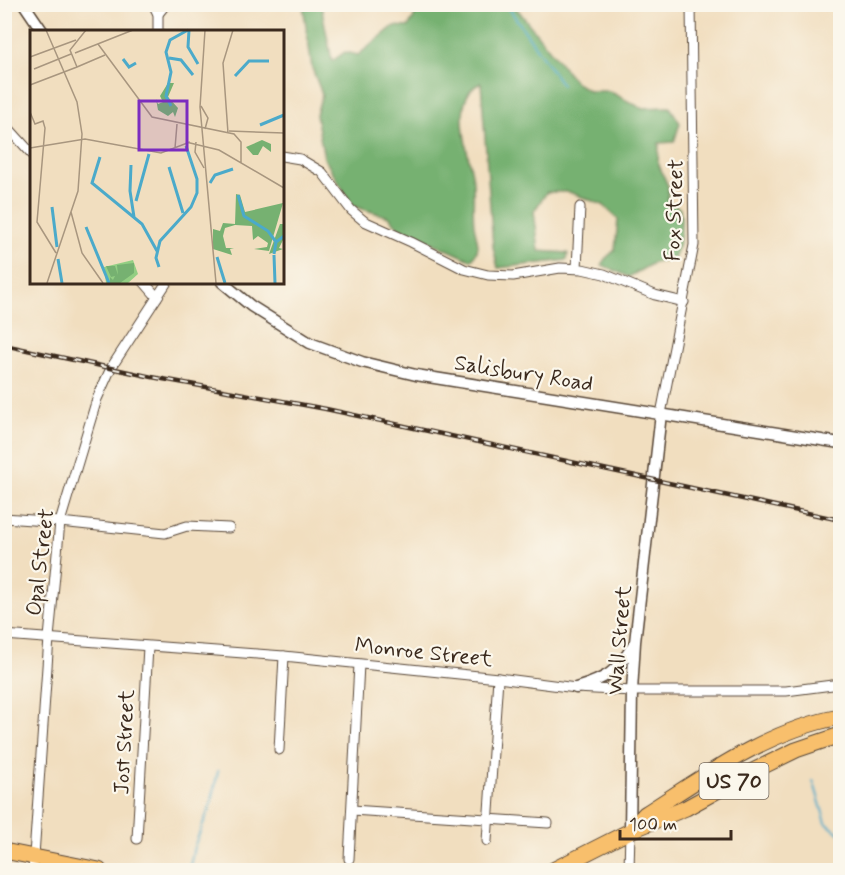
<svg xmlns="http://www.w3.org/2000/svg" width="845" height="875" viewBox="0 0 845 875" font-family="Mynerve,sans-serif">
  <rect width="100%" height="100%" fill="#fbf7ec"/>
  <filter id="ink" filterUnits="userSpaceOnUse"><feTurbulence type="fractalNoise" baseFrequency=".0167" numOctaves="2"/><feDisplacementMap in="SourceGraphic" scale="12" xChannelSelector="R" yChannelSelector="G"/><feConvolveMatrix kernelMatrix="1 2 1 2 8 2 1 2 1" color-interpolation-filters="sRGB"/></filter>
  <filter id="wash" filterUnits="userSpaceOnUse"><feTurbulence type="fractalNoise" baseFrequency=".008" numOctaves="4" result="noise"/><feDisplacementMap in="SourceGraphic" scale="24" xChannelSelector="R" yChannelSelector="G"/><feGaussianBlur stdDeviation="1.35" result="paint"/><feColorMatrix in="noise" values="0 0 0 0 0 0 0 0 0 0 0 0 0 0 0 0 0 1.4 0 .05"/><feComposite in="paint" operator="in"/></filter>
  <g filter="url(#wash)">
    <rect width="100%" height="100%" fill="#f1debf"/>
    <path fill="#76b171" stroke="#586e48" stroke-width="1.5" d="M 303,5 L 321,5 L 332,61 L 345,52 L 358,55 L 394,26 L 408,27 L 414,18 L 416,5 L 514,5 L 575,82 L 589,91 L 609,91 L 641,108 L 670,107 L 680,123 L 674,142 L 659,143 L 658,163 L 668,186 L 668,202 L 680,208 C 683,226 681,242 674,259 L 653,263 L 629,277 L 602,265 L 605,259 L 615,250 L 618,219 L 603,205 L 569,192 L 547,192 L 534,211 L 539,251 L 568,253 L 567,260 L 498,268 L 493,247 L 481,83 C 477,85 472,88 470,91 C 455,113 468,151 472,174 C 475,191 472,208 474,225 C 476,239 483,248 471,260 L 399,228 L 389,217 L 353,206 L 324,158 L 316,115 L 322,94 L 312,68 Z"/>
    <g fill="none" stroke-linecap="round" stroke-linejoin="round">
      <g stroke="#4baaca" stroke-width="2">
        <polyline points="506,4 562,85"/>
        <polyline points="813,780 826,823 840,834"/>
        <polyline points="189,870 194,847 211,804 218,771"/>
      </g>
    </g>
  </g>
  <g filter="url(#ink)">
    <g fill="none" stroke-linecap="round" stroke-linejoin="round">
      <defs>
        <g id="minor">
          <polyline points="153,4 158,14 158,32"/>
          <polyline points="158,14 166,4"/>
          <polyline points="4,123 32,154"/>
          <polyline points="282,156 300,159 322,172 351,210 364,221 411,242 464,269 488,275 513,276 560,268 582,269 604,274 655,295 684,302"/>
          <polyline points="577,268 580,207"/>
          <polyline points="144,282 157,297"/>
          <polyline points="661,414 694,245 691,4"/>
          <polyline points="4,518 60,522 165,533 187,526 229,528"/>
          <polyline points="4,635 284,656 498,678 576,688 632,691 786,691 840,684"/>
          <polyline points="279,750 284,656"/>
          <polyline points="352,810 548,823"/>
          <polyline points="137,839 148,647"/>
          <polyline points="487,841 498,678"/>
          <polyline points="349,859 359,664"/>
          <polyline points="33,870 49,638 60,522 97,399 111,368 167,282"/>
          <polyline points="629,870 630,831"/>
        </g>
        <g id="tertiary">
          <polyline points="24,4 43,32"/>
          <polyline points="222,282 251,306 310,343 362,362 416,375 840,443"/>
          <path d="M 576,688 C 605,679 618,672 633,645"/>
          <polyline points="630,831 632,691 635,642 661,414"/>
        </g>
        <g id="trunk">
          <path d="M 634,826 L 645,814 C 706,775 768,730 840,717"/>
          <polyline points="4,851 99,870"/>
          <polyline points="553,870 630,831 686,808 751,772 796,750 840,735"/>
        </g>
      </defs>
      <use href="#minor" stroke="#564536" stroke-width="11"/>
      <use href="#tertiary" stroke="#564536" stroke-width="13"/>
      <use href="#trunk" stroke="#564536" stroke-width="17"/>
      <use href="#minor" stroke="#fff" stroke-width="9"/>
      <use href="#tertiary" stroke="#fff" stroke-width="10"/>
      <use href="#trunk" stroke="#f8bf6c" stroke-width="15"/>
      <defs>
        <polyline id="rail" points="4,345 152,377 326,409 840,520"/>
      </defs>
      <use href="#rail" stroke="#3b2a1e" stroke-width="4.5"/>
      <use href="#rail" stroke="#fbf7ec" stroke-width="2" stroke-dasharray="7" stroke-linecap="butt"/>
    </g>
  </g>
  <g text-anchor="middle" stroke-width="4.5" stroke-linejoin="round" paint-order="stroke">
    <rect fill="#fbf7ec" stroke="#75685c" stroke-width="1.5" x="699.5" y="763" width="69" height="36" rx="4.5"/>
    <g font-size="21" font-weight="bold" fill="#3b2a1e">
      <text x="734" y="788">US 70</text>
    </g>
    <g font-size="22" fill="#3b2a1e" stroke="#fbf7ec">
      <text transform="translate(673 210) rotate(-88)" y="8">Fox Street</text>
      <text transform="translate(524 372) rotate(9)" y="8">Salisbury Road</text>
      <text transform="translate(39 562) rotate(-83)" y="8">Opal Street</text>
      <text transform="translate(618 640) rotate(-85)" y="8">Wall Street</text>
      <text transform="translate(424 651) rotate(6)" y="8">Monroe Street</text>
      <text transform="translate(123 742) rotate(-87)" y="8">Jost Street</text>
    </g>
  </g>
  <g transform="translate(30 30)">
    <rect width="254" height="254" fill="#f1debf"/>
    <path d="M 103,230 L 108,244 L 98,253 L 76,253 L 74,237 Z" fill="#93ce83"/>
    <path d="M 138,53 L 144,53 L 138,67 L 148,78 L 145,87 L 143,82 L 138,86 L 128,80 L 126,69 L 128,74 L 133,72 L 130,66 ZM 232,110 L 241,114 L 241,122 L 233,116 L 228,125 L 223,125 L 216,117 ZM 206,164 L 210,165 L 215,182 L 253,173 L 239,221 L 224,219 L 237,217 L 238,213 L 228,206 L 223,210 L 222,196 L 205,195 L 195,198 L 193,206 L 196,218 L 204,218 L 200,219 L 202,225 L 183,219 L 183,199 L 190,201 L 193,193 L 205,194 ZM 250,194 L 253,194 L 254,208 L 249,218 L 253,219 L 239,224 ZM 104,233 L 104,243 L 90,253 L 80,253 L 80,247 L 83,250 L 85,246 L 81,247 L 76,236 L 85,236 L 88,245 L 87,235 Z" fill="#76b171"/>
    <path fill="none" stroke="#4baaca" stroke-width="3" d="M 159,0 L 158,17 L 168,34M 139,28 L 151,30 L 163,45M 93,29 L 99,37 L 106,33M 205,46 L 219,31 L 239,31M 141,76 L 136,66 L 141,42 L 136,22 L 140,10 L 158,0M 230,95 L 254,85M 70,127 L 62,153 L 112,194 L 127,221M 101,135 L 100,161 L 104,187M 139,137 L 153,183M 180,153 L 185,145 L 203,139M 208,165 L 214,186 L 238,201 L 246,212M 106,171 L 119,124M 22,177 L 27,217M 56,197 L 79,253M 244,224 L 246,212 L 254,206M 244,225 L 245,253M 187,227 L 195,253M 28,229 L 32,253M 129,237 L 126,228 L 130,211 L 161,177 L 167,163 L 167,149 L 156,116"/>
    <path fill="none" stroke="#a8967f" stroke-width="1.5" d="M 16,0 L 47,72 L 52,104 L 48,161 L 17,253M 175,0 L 170,77 L 186,253M 68,14 L 122,87 L 204,104 L 211,112 L 211,133M 45,23 L 103,0M 0,27 L 46,10M 47,37 L 75,25M 4,39 L 41,24M 0,55 L 47,37 L 40,20 L 56,0M 171,76 L 178,88 L 175,99M 0,82 L 5,94 L 13,91 L 15,98 L 7,192 L 26,223M 199,101 L 254,103M 198,103 L 193,33 L 203,0M 156,112 L 189,120 L 254,158M 166,112 L 165,122 L 174,138M 0,118 L 55,109 L 131,123 L 160,112M 145,118 L 147,94M 41,182 L 52,223 L 73,253"/>
    <path fill="#7b2cbf" fill-opacity="0.15" stroke="#7b2cbf" stroke-width="3" d="M 109,71 L 157,71 L 157,120 L 109,120 Z"/>
    <rect width="254" height="254" fill="none" stroke="#3b2a1e" stroke-width="3"/>
  </g>
  <rect width="845" height="875" fill="none" stroke="#fbf7ec" stroke-width="24"/>
  <path d="M620 830v9h111v-9" fill="none" stroke="#3b2a1e" stroke-width="3"/>
  <text x="629" y="830" font-size="18" fill="#3b2a1e" stroke="#fbf7ec" stroke-width="4.5" paint-order="stroke">100 m</text>
</svg>
